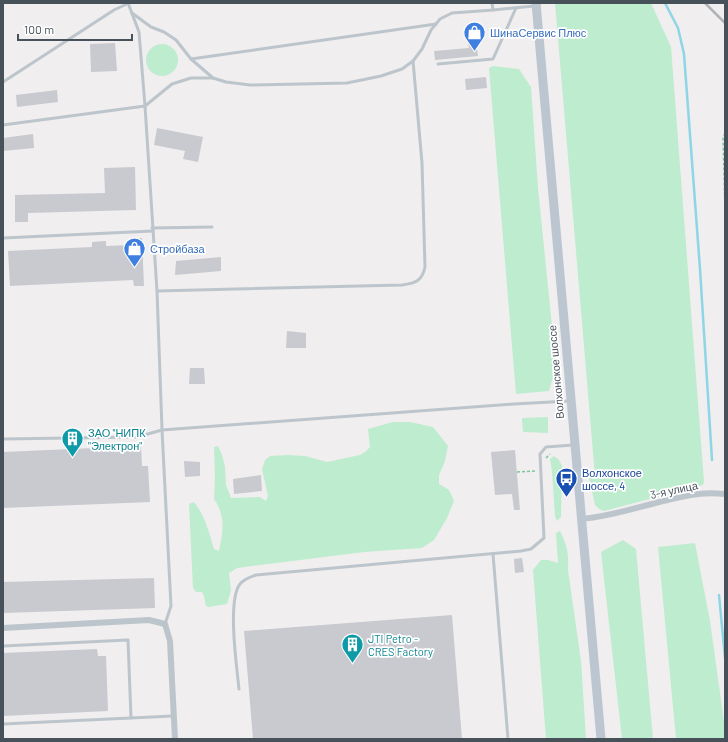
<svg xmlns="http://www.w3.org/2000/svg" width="728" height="742" viewBox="0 0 728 742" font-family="Barlow,sans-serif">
  <rect width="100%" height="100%" fill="#f0eeee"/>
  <g fill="#beeccf">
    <polygon points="555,3 651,3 671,47 704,482 703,485 604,511 599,509 595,505 588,473 595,476"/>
    <circle cx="162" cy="60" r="16"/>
    <polygon points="493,66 519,69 531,87 538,188 556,366 549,391 516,394 489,68"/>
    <polygon points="548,417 548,433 523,432 522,418"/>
    <path d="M 393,422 L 410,422 L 433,427 L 448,446 L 445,461 L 439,475 L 439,484 L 449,490 L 454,501 L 447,518 L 434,540 L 422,548 L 364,552 L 237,568 L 229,573 L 231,590 L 227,604 L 208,607 L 206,606 L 204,596 L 202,592 L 196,592 L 193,588 L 189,504 L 194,502 C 205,515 209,533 214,549 L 219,551 C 223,532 226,516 214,499 L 215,478 L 214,447 L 218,446 L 222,455 L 225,467 L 226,485 L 231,498 L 260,497 L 266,501 L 268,496 L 262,469 L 265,460 L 270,456 L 288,455 L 305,456 L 327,462 L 360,455 L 365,452 L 370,447 L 368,429 Z"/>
    <polygon points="554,456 559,460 562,466 561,517 557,521 555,516 552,472 550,459"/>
    <path d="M 560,531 C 567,545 569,554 568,570 L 581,661 L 586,739 L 546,739 L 533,570 L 541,560 L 548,560 L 558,563 L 556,533 Z"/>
    <polygon points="623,540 636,549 653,739 622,739 601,552"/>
    <polygon points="695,543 710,621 725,729 725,739 676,739 658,547"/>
  </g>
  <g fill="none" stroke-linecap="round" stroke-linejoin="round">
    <g stroke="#8ed5e6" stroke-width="2.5">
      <polyline points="665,3 678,28 684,54 700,269 712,460"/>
      <polyline points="719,595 725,658"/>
    </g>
  </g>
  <g fill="#c8cad0">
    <polygon points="476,42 478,56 435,60 434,51 469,48 468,43"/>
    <polygon points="115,43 117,71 91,72 90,44"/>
    <polygon points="486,77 487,88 466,90 465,79"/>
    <polygon points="57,90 58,102 17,107 16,95"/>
    <polygon points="157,128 203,137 198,162 183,159 185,151 154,145"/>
    <polygon points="33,134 34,148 3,151 3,138"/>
    <polygon points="135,167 136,210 28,213 28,222 15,222 15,195 105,193 104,168"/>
    <polygon points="131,238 142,238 144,286 134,286 133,280 10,286 8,251 92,247 92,242 106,241 106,246 132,245"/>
    <polygon points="221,257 221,271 175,275 176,261"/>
    <polygon points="287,331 306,333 306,348 286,348"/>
    <polygon points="190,368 204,368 205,384 189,384"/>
    <polygon points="141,446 142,466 148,466 150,502 3,508 3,452"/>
    <polygon points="515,450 520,510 514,510 512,494 495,495 491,452"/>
    <polygon points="184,461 200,462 200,476 185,477"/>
    <polygon points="261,475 262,491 234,494 233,479"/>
    <polygon points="522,558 524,572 515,573 514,559"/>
    <polygon points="154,578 155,608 3,613 3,582"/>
    <polygon points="452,615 462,739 253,739 244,631"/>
    <polygon points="97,649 98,656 106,656 108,711 3,716 3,653"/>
  </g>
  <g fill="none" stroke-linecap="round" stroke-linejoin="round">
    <g stroke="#79c79f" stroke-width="1.5" stroke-dasharray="3 2" stroke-linecap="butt">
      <polyline points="725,133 723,138 725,209"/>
      <polyline points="546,458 550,454"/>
      <polyline points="517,472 536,471"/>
    </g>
    <g stroke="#bdc5cc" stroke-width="3">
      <polyline points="128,3 139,32 145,106 157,291 162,430 171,606 165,624"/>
      <polyline points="492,3 493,10"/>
      <polyline points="132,13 151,27 164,32 176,40 191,59 213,78"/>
      <polyline points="191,59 436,24"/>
      <polyline points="438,64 493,59 516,8"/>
      <polyline points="3,82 114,10 129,3"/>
      <polyline points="3,125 145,106 172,84 191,78 213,78 226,82 250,85 347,83 381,76 402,69 413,61 422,49 431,30 440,19 452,13 493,10 534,6"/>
      <polyline points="152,228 212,227"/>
      <polyline points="3,238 153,231"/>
      <path d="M 157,291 L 402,285 C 416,283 422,281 425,267 L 422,163 L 413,61"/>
      <polyline points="3,439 137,437 162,430 514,404 569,401"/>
      <polyline points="493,554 508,739"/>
      <polyline points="3,646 128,640 131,718"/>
      <path d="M 239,689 C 237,668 227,600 240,584 C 244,579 251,577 256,575 L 521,551 L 531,549 L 544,538 L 540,454 L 546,447 L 573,445"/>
      <polyline points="3,724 173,716"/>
    </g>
    <g stroke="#bdc5cc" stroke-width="6">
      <path d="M 581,519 C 619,516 654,501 691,495 C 702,493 714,493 725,494"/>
      <polyline points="3,628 149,620 165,624 170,641 175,739"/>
    </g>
    <polyline stroke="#bcc6d1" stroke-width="9" points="536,3 601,739"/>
    <polyline stroke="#b0b3b8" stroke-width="2.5" points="705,3 725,23"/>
  </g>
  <defs>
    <symbol id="shop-pin" viewBox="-11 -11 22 30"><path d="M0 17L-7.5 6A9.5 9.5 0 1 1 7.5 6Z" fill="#3f7fe0" stroke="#fff"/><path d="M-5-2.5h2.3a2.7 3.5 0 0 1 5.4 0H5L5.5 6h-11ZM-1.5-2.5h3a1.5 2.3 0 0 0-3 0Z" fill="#fff"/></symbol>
    <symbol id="building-pin" viewBox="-11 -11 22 30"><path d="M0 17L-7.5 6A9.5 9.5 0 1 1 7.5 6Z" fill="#0f9aa8" stroke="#fff"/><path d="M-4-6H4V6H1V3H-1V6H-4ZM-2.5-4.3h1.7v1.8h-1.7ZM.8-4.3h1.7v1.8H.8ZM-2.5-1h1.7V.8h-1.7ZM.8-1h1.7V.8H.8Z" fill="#fff"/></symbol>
    <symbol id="bus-pin" viewBox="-11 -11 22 30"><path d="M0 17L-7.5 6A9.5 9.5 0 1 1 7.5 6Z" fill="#1a4fb4" stroke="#fff"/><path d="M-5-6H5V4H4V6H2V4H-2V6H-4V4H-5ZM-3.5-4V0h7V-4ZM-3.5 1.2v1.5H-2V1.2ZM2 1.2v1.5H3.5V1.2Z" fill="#fff"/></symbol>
  </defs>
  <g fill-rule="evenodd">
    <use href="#shop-pin" x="462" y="20" width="25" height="34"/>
    <use href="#shop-pin" x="122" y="236" width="25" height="34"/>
    <use href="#building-pin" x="60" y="426" width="25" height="34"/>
    <use href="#bus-pin" x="554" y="466" width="25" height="34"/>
    <use href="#building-pin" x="340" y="632" width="25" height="34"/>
  </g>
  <g text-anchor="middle" stroke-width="3.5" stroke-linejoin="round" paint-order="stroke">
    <g font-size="11" fill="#366cbe" stroke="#fff" text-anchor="start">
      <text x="490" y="37">ШинаСервис Плюс</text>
      <text x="150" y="253">Стройбаза</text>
    </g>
    <g font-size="11" fill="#47515a" stroke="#fff">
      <text transform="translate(556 372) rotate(-95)" y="4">Волхонское шоссе</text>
      <text transform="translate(674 490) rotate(-12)" y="4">3-я улица</text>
    </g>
    <g font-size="11" fill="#0d838f" stroke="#fff" text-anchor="start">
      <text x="88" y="437">ЗАО "НИПК<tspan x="88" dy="13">"Электрон"</tspan></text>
      <text x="368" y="643">JTI Petro -<tspan x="368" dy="13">CRES Factory</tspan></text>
    </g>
    <g font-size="11" fill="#164399" stroke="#fff" text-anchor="start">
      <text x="582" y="477">Волхонское<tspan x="582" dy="13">шоссе, 4</tspan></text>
    </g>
  </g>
  <rect width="728" height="742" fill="none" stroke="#47515a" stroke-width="8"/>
  <path d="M18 34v6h114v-6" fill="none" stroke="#47515a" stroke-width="2"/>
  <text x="24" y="34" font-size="12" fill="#47515a" stroke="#ffffff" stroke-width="3" paint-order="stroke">100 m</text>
</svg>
